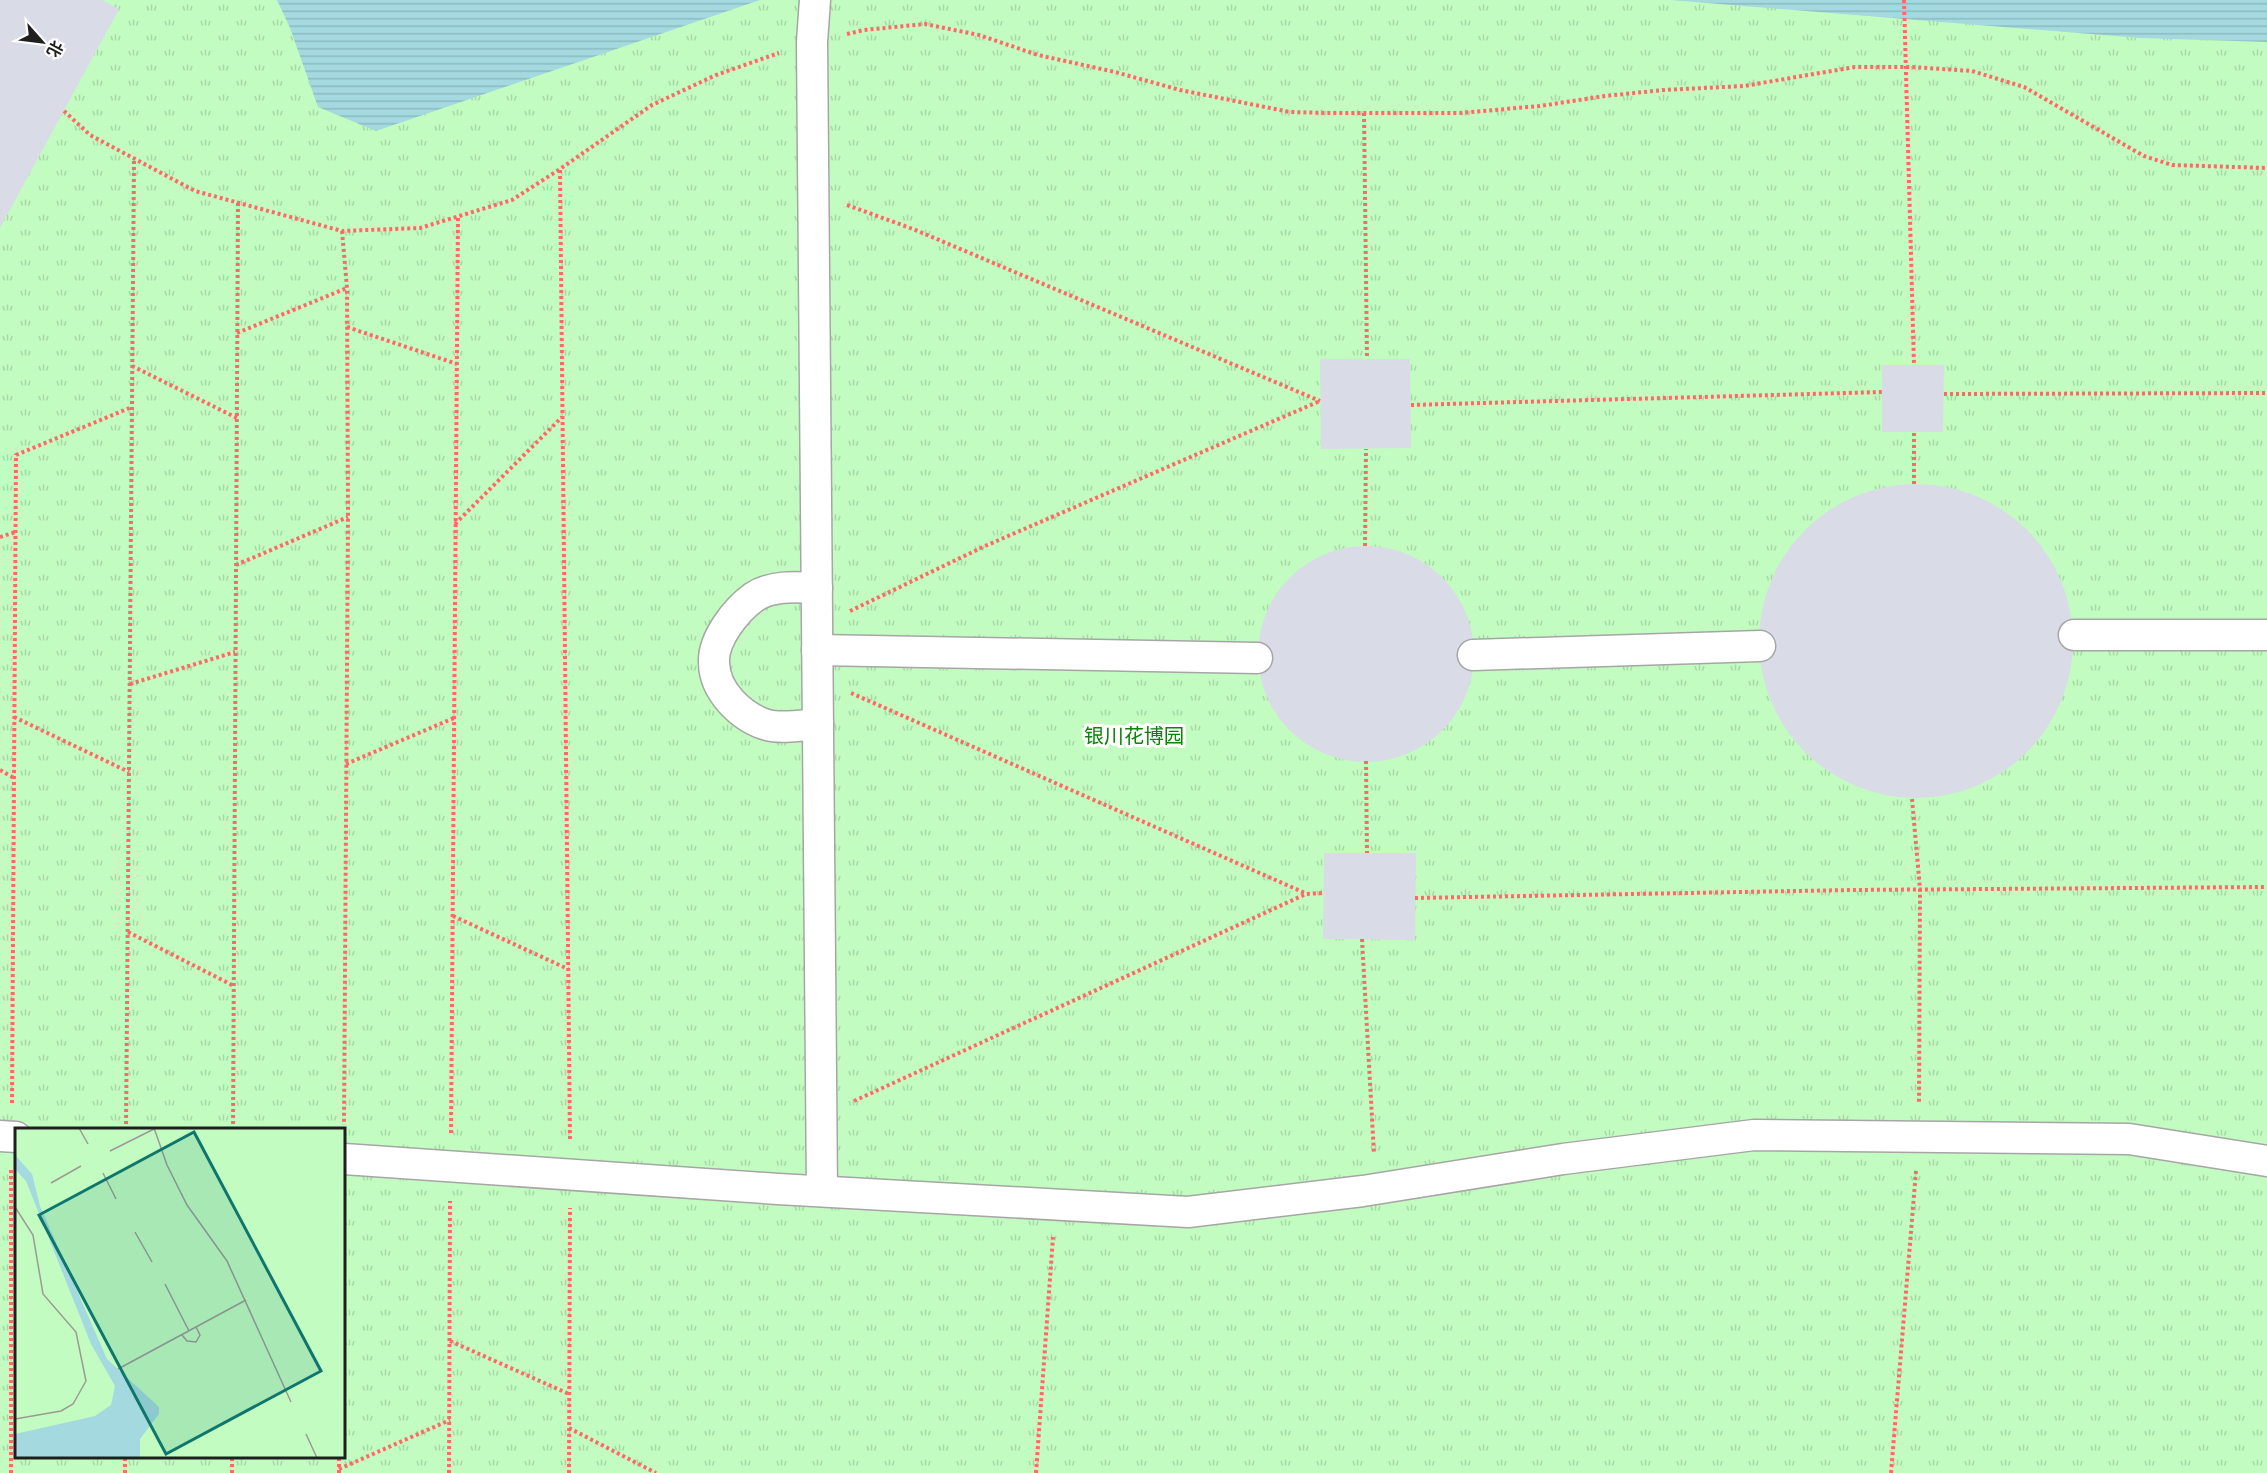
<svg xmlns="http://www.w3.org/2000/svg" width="2267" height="1473" viewBox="0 0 2267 1473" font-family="'Space Grotesk','Noto Sans SC',sans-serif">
  <defs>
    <pattern id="park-tufts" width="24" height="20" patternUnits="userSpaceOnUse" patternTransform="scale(1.5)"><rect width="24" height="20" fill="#c3fcc1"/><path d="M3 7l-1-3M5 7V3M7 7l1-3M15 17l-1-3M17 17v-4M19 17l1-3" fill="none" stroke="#a7d8a5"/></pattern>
    <pattern id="water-rules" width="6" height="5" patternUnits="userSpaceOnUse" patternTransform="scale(1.5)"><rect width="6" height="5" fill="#a4d9e0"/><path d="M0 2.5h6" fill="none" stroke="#8dbac0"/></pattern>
  </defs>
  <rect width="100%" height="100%" fill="#f1ece5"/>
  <path fill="url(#park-tufts)" fill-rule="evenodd" d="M 0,0 L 2267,0 L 2267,1473 L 0,1473 ZM 16,1130 L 344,1130 L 344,1456 L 16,1456 Z"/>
  <g fill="#d9dbe6">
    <polygon points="0,0 102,0 119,9 0,228"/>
    <polygon points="1320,359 1410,359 1411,448 1321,449"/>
    <polygon points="1882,365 1944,365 1943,432 1882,432"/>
    <circle cx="1916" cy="641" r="157"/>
    <circle cx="1366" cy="654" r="108"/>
    <polygon points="1324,853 1416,853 1415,940 1323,939"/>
  </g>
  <g fill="url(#water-rules)">
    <polygon points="277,0 760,0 376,131 318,107 290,28"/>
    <polygon points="1670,0 2267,0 2267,42 2140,38"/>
  </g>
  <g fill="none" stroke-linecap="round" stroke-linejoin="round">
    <defs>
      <g id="pedestrian">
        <polyline points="815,0 812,42 822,1191"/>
        <path d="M 817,588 C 796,587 772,585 754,597 C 736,610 713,639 714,662 C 714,691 741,717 767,725 C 782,729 803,725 818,724"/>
        <polyline points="2074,635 2267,635"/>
        <polyline points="817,650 1257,658"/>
        <polyline points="1473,655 1760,646"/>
        <polyline points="0,1136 16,1137"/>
        <polyline points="344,1159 778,1189 1188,1212 1363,1191 1563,1159 1754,1135 2129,1139 2267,1161"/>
      </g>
    </defs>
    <use href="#pedestrian" stroke="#a6a6a6" stroke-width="33"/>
    <g stroke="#ff6868" stroke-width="4" stroke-dasharray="3 3" stroke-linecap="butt">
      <polyline points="1904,0 1914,365"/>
      <polyline points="847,34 864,30 925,24 979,35 1038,55 1115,72 1180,90 1290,112 1329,113 1460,113 1540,106 1605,96 1663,90 1744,86 1855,67 1912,67 1972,71 2024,87 2144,156 2172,165 2267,168"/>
      <polyline points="64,111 90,135 195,191 342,231 420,228 512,200 560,169 652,105 716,75 779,53"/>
      <polyline points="1364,113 1367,359"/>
      <polyline points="560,170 570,1141"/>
      <polyline points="847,205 913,229 1320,401"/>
      <polyline points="342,231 347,288 348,517 344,1125"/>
      <polyline points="347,327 457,364"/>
      <polyline points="237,333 347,288"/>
      <polyline points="132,366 237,418"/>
      <polyline points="1944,394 2267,393"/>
      <polyline points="1411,405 1882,392"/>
      <polyline points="1914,484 1914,432"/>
      <polyline points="455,524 562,417"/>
      <polyline points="0,537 16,532"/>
      <polyline points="1365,546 1366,449"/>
      <polyline points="236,565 348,517"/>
      <polyline points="850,611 985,546 1320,401"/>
      <polyline points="130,684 235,652"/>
      <polyline points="851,693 1305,893"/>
      <polyline points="14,717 129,772"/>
      <polyline points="1366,761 1367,853"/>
      <polyline points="346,764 454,718"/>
      <polyline points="0,770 14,778"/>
      <polyline points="1912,799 1920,889 1919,1104"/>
      <polyline points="1415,898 1851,890 2267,887"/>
      <polyline points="453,916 568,969"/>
      <polyline points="128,932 234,986"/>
      <polyline points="1362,939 1374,1154"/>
      <polyline points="854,1101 1306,894 1323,893"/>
      <polyline points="12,1103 16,455 132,407"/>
      <polyline points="126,1130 134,160"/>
      <polyline points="233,1130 238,203"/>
      <polyline points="451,1133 458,216"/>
      <polyline points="450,1341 569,1394"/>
      <polyline points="569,1428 656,1473"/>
      <polyline points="339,1469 450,1420"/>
      <polyline points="11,1473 11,1170"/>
      <polyline points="125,1473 125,1456"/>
      <polyline points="232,1473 232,1456"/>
      <polyline points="339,1473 339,1456"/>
      <polyline points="449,1473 450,1201"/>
      <polyline points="569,1473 570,1208"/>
      <polyline points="1036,1473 1053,1237"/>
      <polyline points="1891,1473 1916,1171"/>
    </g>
    <use href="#pedestrian" stroke="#fff" stroke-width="30"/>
  </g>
  <g text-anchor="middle" stroke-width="6" stroke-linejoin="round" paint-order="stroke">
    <g font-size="20" fill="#0a8407" stroke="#fff">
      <text x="1134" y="743">银川花博园</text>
    </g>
  </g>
  <g transform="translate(15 1128)">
    <rect width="330" height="330" fill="#f1ece5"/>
    <path d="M 0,0 L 330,0 L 330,330 L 0,330 Z" fill="#c3fcc1"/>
    <path d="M 0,27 L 17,46 L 25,78 L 92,231 L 144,279 L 144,286 L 125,311 L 125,330 L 0,330 L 0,306 L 80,288 L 96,277 L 100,258 L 76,216 L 11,53 L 0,41 Z" fill="#a4d9e0"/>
    <path fill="none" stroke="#9d9a96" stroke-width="1.5" d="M 64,0 L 73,16M 139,0 L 152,37 L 172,77 L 212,133 L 276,274M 95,23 L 139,1M 88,45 L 101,71M 36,55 L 66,38M 0,79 L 18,107 L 28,166 L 61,204 L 71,253 L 58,276 L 46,283 L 0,291M 120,104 L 137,134M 150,156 L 174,203M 167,207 L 172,213 L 181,214 L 185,207 L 181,199M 103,241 L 231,172M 291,306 L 302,330"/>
    <path fill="#0f766e" fill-opacity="0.15" stroke="#0f766e" stroke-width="3" d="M 179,4 L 306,243 L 151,326 L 24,87 Z"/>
    <rect width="330" height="330" fill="none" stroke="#1f1f1f" stroke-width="3"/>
  </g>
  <g transform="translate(42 42) rotate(118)" stroke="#ffffff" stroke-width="4.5" paint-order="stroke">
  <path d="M0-4.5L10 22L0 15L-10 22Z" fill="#1f1f1f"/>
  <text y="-9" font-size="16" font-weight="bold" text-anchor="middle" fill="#1f1f1f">北</text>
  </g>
</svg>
